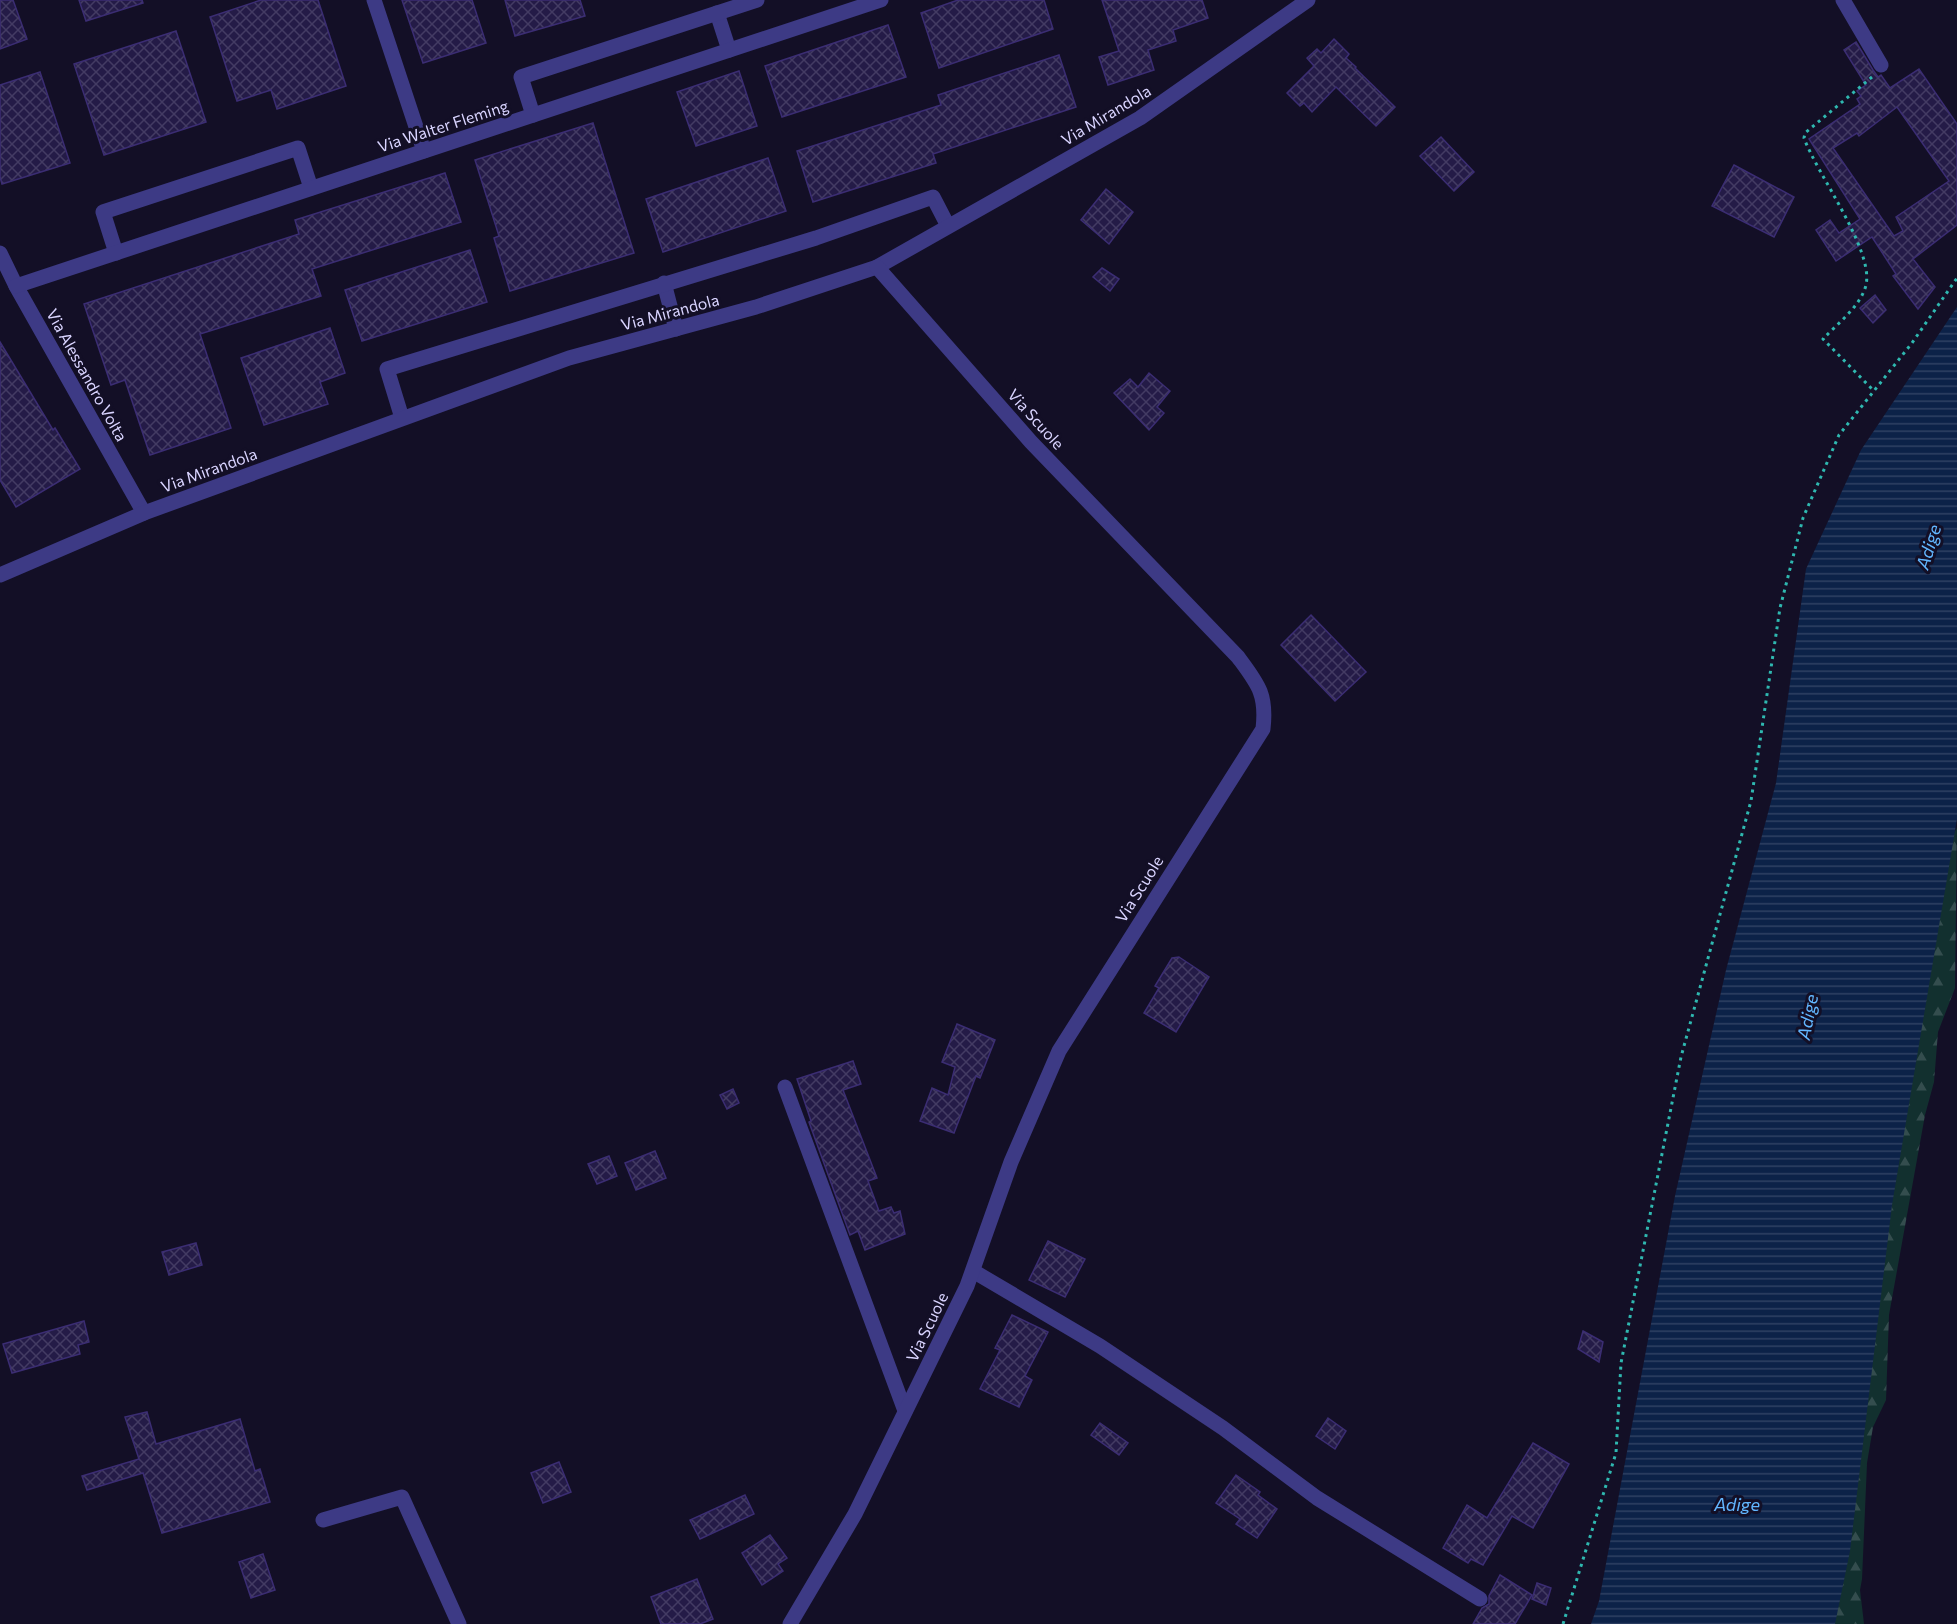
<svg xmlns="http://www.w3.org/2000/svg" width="1957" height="1624" viewBox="0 0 1957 1624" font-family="Commissioner,sans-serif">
  <defs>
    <pattern id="forest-firs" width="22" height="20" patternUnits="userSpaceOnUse" patternTransform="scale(1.5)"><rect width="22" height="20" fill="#12302f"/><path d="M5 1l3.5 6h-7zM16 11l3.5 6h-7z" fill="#344d4e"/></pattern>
    <pattern id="water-rules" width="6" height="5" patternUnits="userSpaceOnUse" patternTransform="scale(1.5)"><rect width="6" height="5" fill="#0c2248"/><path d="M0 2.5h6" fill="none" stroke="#2f4163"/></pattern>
    <pattern id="building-cross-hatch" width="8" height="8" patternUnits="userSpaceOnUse" patternTransform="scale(1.5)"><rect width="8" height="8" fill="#241b47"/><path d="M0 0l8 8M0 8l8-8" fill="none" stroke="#433b63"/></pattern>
  </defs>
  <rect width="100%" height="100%" fill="#130f26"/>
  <polygon fill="url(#forest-firs)" points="1957,819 1955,988 1938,1032 1934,1082 1925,1115 1889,1315 1886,1400 1873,1427 1867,1463 1862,1579 1860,1590 1864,1624 1809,1624 1947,849 1957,827"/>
  <polygon fill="url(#water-rules)" points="1957,307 1957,819 1892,1205 1850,1551 1835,1624 1591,1624 1599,1601 1675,1196 1726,970 1776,783 1806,569 1861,450"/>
  <g fill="url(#building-cross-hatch)" stroke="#3b2d73" stroke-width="1.5" fill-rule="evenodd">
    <polygon points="0,0 13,0 27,39 0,49"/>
    <polygon points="79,0 142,0 143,3 86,21"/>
    <polygon points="261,0 318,0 346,86 277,109 271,90 237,101 210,17"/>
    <polygon points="402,0 472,0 486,43 423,63"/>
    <polygon points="505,0 580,0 585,16 515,36"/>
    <polygon points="958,0 1044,0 1053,29 939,68 921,13"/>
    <polygon points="1102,0 1202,0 1208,18 1173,30 1176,41 1148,50 1154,70 1108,85 1099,57 1119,51"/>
    <polygon points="888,25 906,77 782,117 765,66"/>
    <polygon points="176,31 206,122 104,155 74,64"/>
    <polygon points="1334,39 1349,54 1346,58 1356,67 1355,68 1395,107 1376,126 1336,87 1312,112 1304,103 1300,106 1287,93 1314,66 1307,58 1317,49 1321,53"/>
    <path d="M 1856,42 L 1873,70 L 1878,77 L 1881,75 L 1890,88 L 1919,69 L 1957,124 L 1957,225 L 1913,259 L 1935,287 L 1918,309 L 1893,276 L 1896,274 L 1872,237 L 1836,261 L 1816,230 L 1830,220 L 1839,233 L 1860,219 L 1809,139 L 1860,104 L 1857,99 L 1861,96 L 1857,91 L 1866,85 L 1844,50 ZM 1897,107 L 1949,181 L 1896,217 L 1903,231 L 1894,236 L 1833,148 L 1857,133 L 1859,136 Z"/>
    <polygon points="1059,55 1076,107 933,154 936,163 813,202 797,151 941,105 938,95"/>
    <polygon points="739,71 757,126 696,146 677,92"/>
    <polygon points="40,72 70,163 2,184 0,177 0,85"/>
    <polygon points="593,123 634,253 510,291 494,238 499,236 475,160"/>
    <polygon points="1441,137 1474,172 1454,191 1420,156"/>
    <polygon points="768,158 786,211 663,252 646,199"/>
    <polygon points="1734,165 1794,197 1774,237 1712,206"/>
    <polygon points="445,173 461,222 312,269 321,296 200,334 231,428 150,455 125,380 111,385 84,304 299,234 295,220"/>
    <polygon points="1106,189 1133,212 1109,244 1081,220"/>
    <polygon points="470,250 487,302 362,341 345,290"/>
    <polygon points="1102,268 1119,279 1110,291 1093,277"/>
    <polygon points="1875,295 1886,310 1873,323 1860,308"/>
    <polygon points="330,328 345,373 320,382 328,404 264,425 241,358"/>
    <polygon points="0,342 53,430 55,428 80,469 16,507 0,480"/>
    <polygon points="1149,373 1170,391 1157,407 1164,413 1149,430 1114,393 1130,379 1138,387"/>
    <polygon points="1311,615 1366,672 1335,701 1281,645"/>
    <polygon points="1179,957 1209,977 1176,1032 1144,1013 1159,988 1155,986 1172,958"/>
    <polygon points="957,1024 995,1040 980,1078 976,1076 954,1133 920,1121 932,1088 948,1095 955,1067 942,1062"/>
    <polygon points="853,1061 861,1084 843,1090 877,1178 868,1181 879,1211 891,1207 894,1213 900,1211 905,1234 865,1250 858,1231 850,1235 809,1122 811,1121 797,1079"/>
    <polygon points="733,1089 739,1103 727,1109 720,1095"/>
    <polygon points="655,1151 666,1178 636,1190 625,1163"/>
    <polygon points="609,1156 617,1176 597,1184 588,1164"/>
    <polygon points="1048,1241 1085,1259 1065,1297 1029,1280"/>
    <polygon points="196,1243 202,1265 169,1275 162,1252"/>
    <polygon points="1012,1315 1048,1332 1025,1376 1032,1380 1019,1407 980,1389 1000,1350 995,1348"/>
    <polygon points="84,1321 89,1342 78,1345 80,1354 12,1373 3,1344"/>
    <polygon points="1583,1331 1603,1342 1599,1362 1578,1349"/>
    <polygon points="147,1412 156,1444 240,1419 255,1471 260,1469 270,1502 162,1533 143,1473 87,1490 82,1476 139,1459 125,1417"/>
    <polygon points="1328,1418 1346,1431 1335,1449 1316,1436"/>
    <polygon points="1100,1423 1128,1443 1119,1455 1091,1435"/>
    <polygon points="1533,1443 1569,1464 1533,1528 1512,1516 1483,1565 1471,1559 1468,1563 1443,1548 1467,1505 1487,1518"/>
    <polygon points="559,1462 571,1492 543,1503 531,1473"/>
    <polygon points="1236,1475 1260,1492 1258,1495 1277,1509 1257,1538 1236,1524 1240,1519 1216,1503"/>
    <polygon points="745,1495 754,1514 700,1539 690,1520"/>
    <polygon points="770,1535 787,1558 778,1564 783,1571 762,1585 742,1553"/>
    <polygon points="263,1554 275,1590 251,1598 239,1562"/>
    <polygon points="1500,1575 1532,1595 1515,1624 1473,1624 1482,1608 1489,1604 1489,1596"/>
    <polygon points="697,1579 713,1619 700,1624 661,1624 651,1597"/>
    <polygon points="1537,1583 1551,1588 1546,1605 1532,1599"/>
  </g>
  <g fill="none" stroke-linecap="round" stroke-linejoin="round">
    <g stroke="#2fb8b0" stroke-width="3" stroke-dasharray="3 4.5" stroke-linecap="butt">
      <path d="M 1872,77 L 1805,133 L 1804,138 C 1817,174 1874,250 1866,285 C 1861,306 1837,324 1823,339 L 1874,391"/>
      <polyline points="1563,1624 1616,1453 1621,1363 1681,1057 1751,801 1780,608 1803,518 1839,435 1912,343 1957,278"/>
    </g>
    <g stroke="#3d3a85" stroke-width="15">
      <polyline points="374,0 424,151"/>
      <polyline points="1843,0 1881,65"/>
      <polyline points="717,13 729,50"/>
      <polyline points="533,115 521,77 757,0"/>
      <polyline points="0,253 16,286 144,513"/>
      <polyline points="116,253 103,212 298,148 311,188"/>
      <polyline points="664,283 676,329"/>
      <polyline points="16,286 881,0"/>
      <polyline points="402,418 387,369 816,238 933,197 948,226"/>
      <polyline points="0,575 144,513 569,358 756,307 877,267 1140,118 1308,0"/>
      <polyline points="785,1087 905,1411"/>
      <polyline points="973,1271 1100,1346 1223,1428 1317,1498 1480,1599"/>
      <polyline points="323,1520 402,1497 459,1624"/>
      <path d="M 790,1624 L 855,1514 L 967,1286 L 1011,1162 L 1059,1051 L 1263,729 C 1267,694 1258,684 1238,657 L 1031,442 L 877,267"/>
    </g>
  </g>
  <g text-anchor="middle" stroke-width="6" stroke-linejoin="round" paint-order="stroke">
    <g font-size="16" fill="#d9d4ff" stroke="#130f26">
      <text transform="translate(1106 115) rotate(-31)" y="6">Via Mirandola</text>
      <text transform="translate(443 126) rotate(-18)" y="6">Via Walter Fleming</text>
      <text transform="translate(670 312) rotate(-15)" y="6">Via Mirandola</text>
      <text transform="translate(87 375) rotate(61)" y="6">Via Alessandro Volta</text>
      <text transform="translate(1036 419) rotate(48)" y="6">Via Scuole</text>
      <text transform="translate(209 470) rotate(-20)" y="6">Via Mirandola</text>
      <text transform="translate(1139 889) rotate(-58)" y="6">Via Scuole</text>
      <text transform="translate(927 1327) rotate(-64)" y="6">Via Scuole</text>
    </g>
    <g font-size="18" font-style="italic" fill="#62b6ff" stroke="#130f26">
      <text transform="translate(1929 547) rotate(-73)" y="6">Adige</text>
      <text transform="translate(1808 1017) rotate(-79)" y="6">Adige</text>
      <text x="1737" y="1511">Adige</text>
    </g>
  </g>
</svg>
